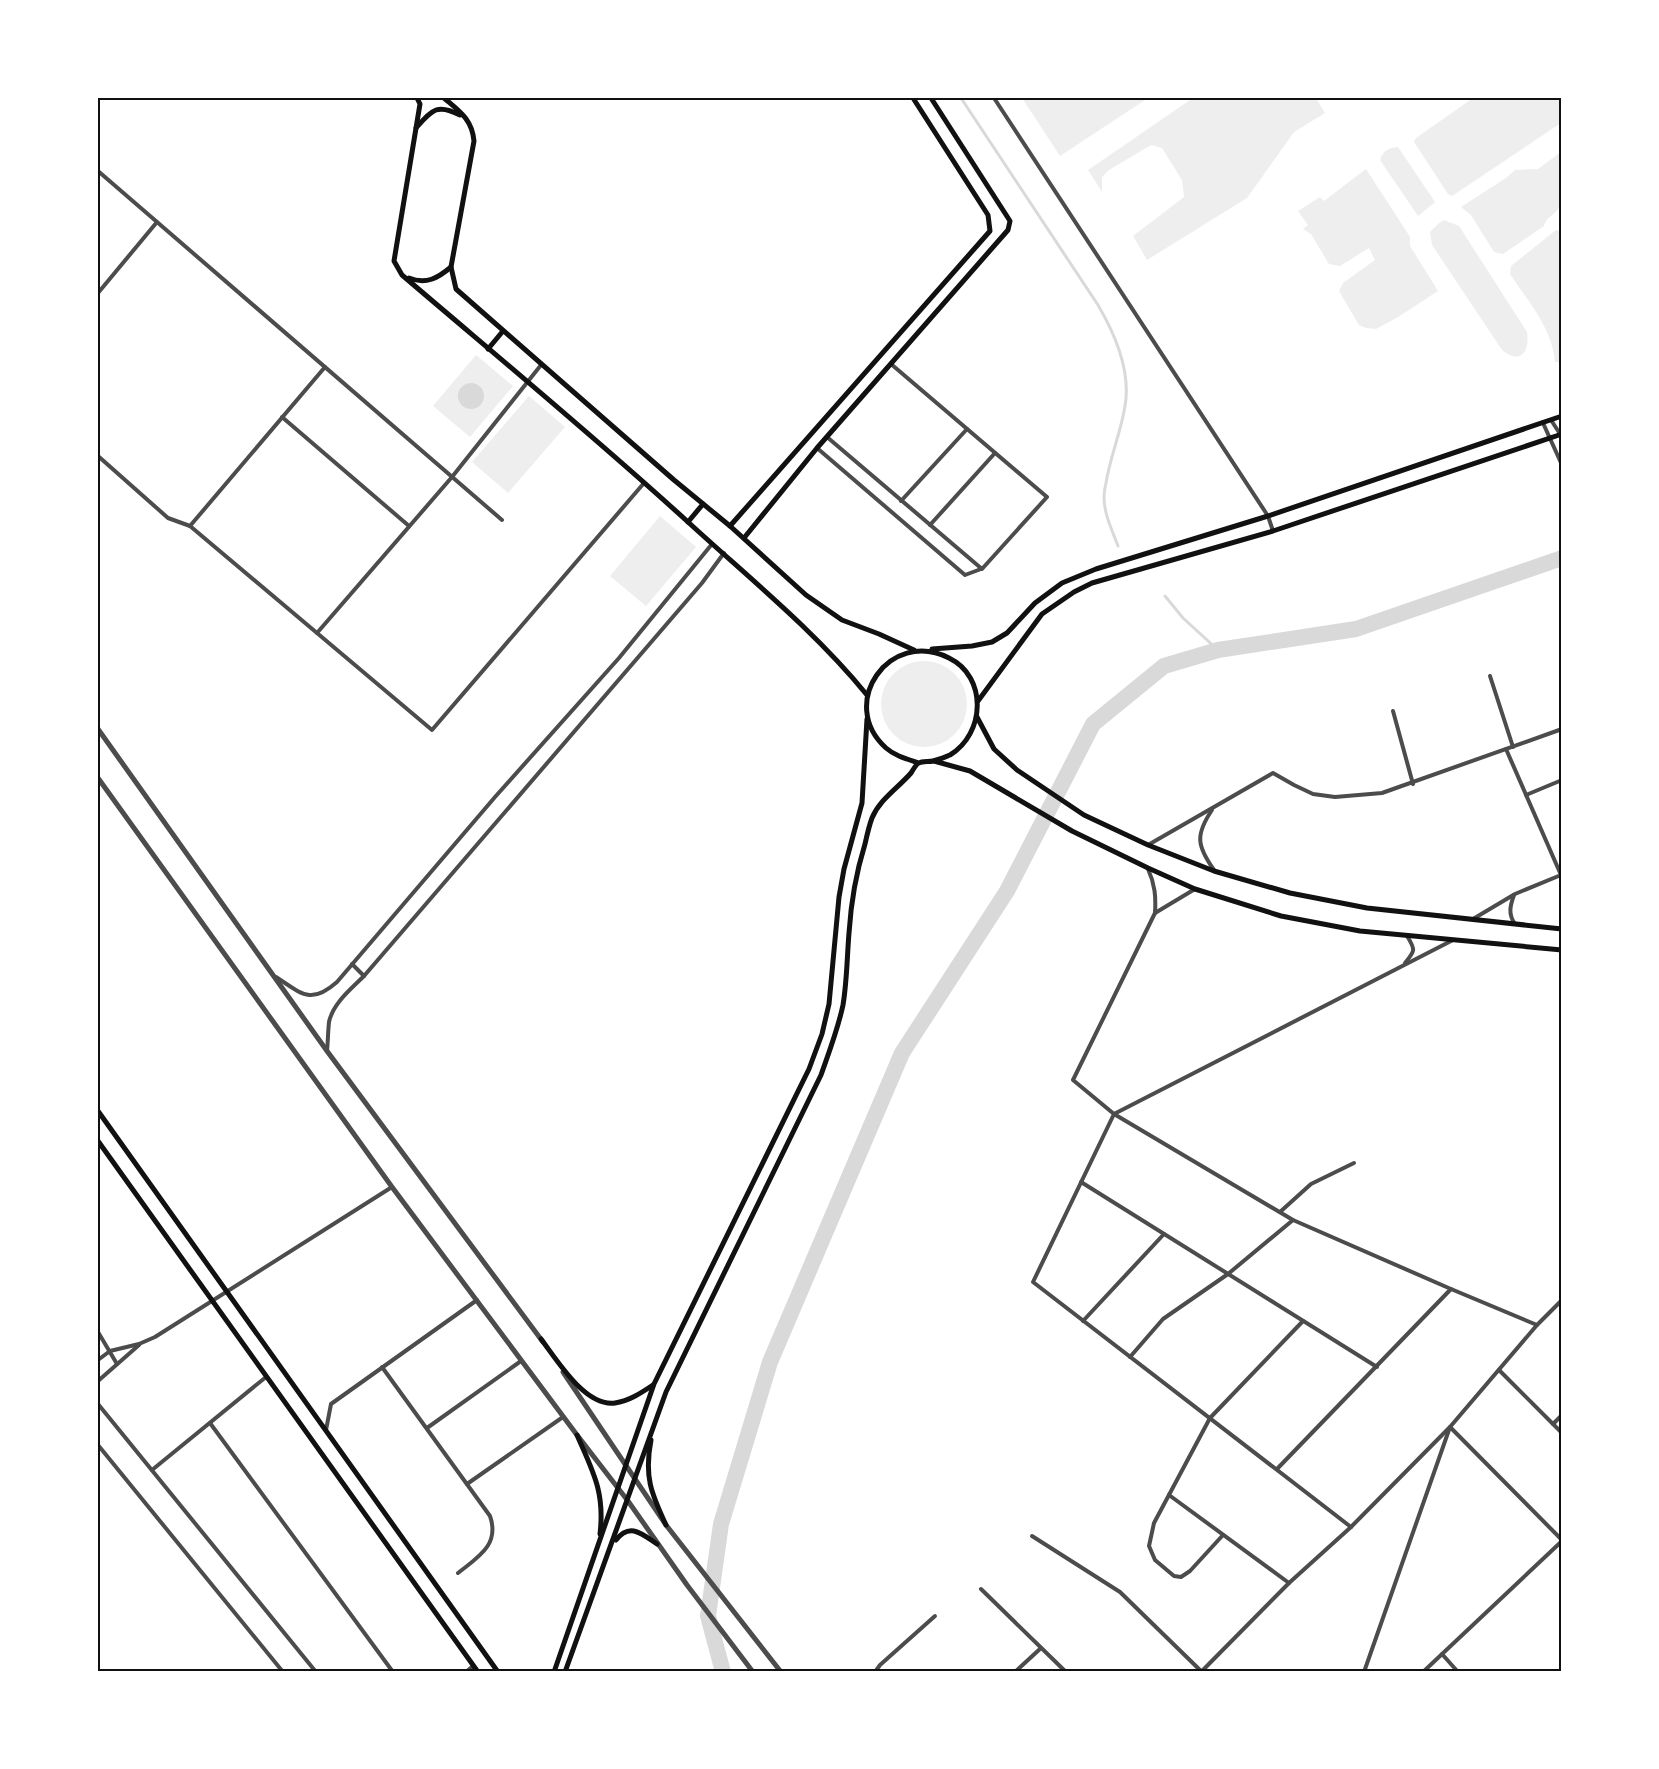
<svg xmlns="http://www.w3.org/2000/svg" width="1659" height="1769" viewBox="0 0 1659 1769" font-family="'Nunito Sans',sans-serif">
  <rect width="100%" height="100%" fill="#fff"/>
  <g fill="#eee">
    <polygon points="1022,98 1148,98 1060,156"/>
    <polygon points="1193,98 1316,98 1325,113 1294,132 1247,198 1147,260 1133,236 1184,197 1182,180 1162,148 1151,145 1109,170 1102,177 1102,192 1088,170"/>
    <polygon points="1473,98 1561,98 1561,123 1452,196 1448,194 1414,142 1416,138"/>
    <path d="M 1398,147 L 1435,202 L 1418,216 L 1380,160 C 1383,150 1389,148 1398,147 Z"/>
    <path d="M 1561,152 C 1562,167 1565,196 1558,209 C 1554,216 1546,217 1544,226 L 1503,254 L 1494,252 L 1471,215 L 1461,207 L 1506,178 L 1515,170 L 1538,169 Z"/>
    <polygon points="1366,169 1410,237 1410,246 1438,291 1398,317 1376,329 1366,328 1359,325 1339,291 1343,283 1375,260 1369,248 1340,266 1329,264 1311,234 1303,229 1308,225 1298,211 1320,197 1324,201"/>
    <path d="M 1444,220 L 1459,226 L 1527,332 C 1530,352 1520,365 1502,350 L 1432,245 L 1430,232 L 1439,223 Z"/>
    <path d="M 1556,230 L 1562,231 L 1561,362 L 1555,362 C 1552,328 1528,301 1510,274 L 1511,266 Z"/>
    <polygon points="476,355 513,386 470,437 433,406"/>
    <polygon points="529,396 565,427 508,493 472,462"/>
    <polygon points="660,516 696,547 646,606 610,576"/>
    <circle cx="924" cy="704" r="43"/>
  </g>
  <circle fill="#d9d9d9" cx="471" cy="396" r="13"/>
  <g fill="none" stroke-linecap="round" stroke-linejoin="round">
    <g stroke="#d9d9d9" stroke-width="3">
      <path d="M 961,98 L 1098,305 C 1115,334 1131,372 1125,406 C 1121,432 1110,457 1106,483 C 1105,487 1104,493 1104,497 C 1104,514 1112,530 1118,546"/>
      <polyline points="1165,596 1183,618 1218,650"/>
    </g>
    <polyline stroke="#d9d9d9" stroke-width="16" points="723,1672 708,1616 721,1524 770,1362 902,1053 1007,891 1093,724 1164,666 1218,650 1356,629 1562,558"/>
    <g stroke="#4c4c4c" stroke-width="4">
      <polyline points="994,98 1268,516 1273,531"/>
      <polyline points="98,171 502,520"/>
      <polyline points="98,293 157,222"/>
      <polyline points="282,417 409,526"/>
      <polyline points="1551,420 1562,437"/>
      <polyline points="1543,423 1562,465"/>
      <polyline points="827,437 982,569 1047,497 891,364"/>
      <polyline points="817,448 965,575 981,569"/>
      <polyline points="98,456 168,518 190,526 317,633 452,477 541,365"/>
      <polyline points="901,501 967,429"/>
      <polyline points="930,525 995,453"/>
      <polyline points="190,526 325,367"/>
      <polyline points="317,633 432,730 644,483"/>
      <polyline points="1490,676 1513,747"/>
      <polyline points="1393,711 1413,784"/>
      <polyline points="1526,795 1562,780"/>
      <path d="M 1212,810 C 1195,835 1197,846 1214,870"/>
      <polyline points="1148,845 1273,773 1294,785 1313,794 1335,797 1382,793 1562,729"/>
      <path d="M 1148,869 C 1155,884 1156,897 1155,913 L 1073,1080 L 1114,1114 L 1293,1220 L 1451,1289 L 1537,1325"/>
      <path d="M 1514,895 C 1510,906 1508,914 1515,924"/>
      <polyline points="1155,913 1195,889"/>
      <polyline points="1473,919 1515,894 1561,875 1506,749"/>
      <path d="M 1405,963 C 1415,951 1416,950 1407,936"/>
      <polyline points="352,964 364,976"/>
      <path d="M 276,977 C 302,994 311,1005 337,982 L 495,797 L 619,658 L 712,544"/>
      <path d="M 327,1051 C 328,1041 328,1031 329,1022 C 333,1003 351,989 364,976 L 702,583 L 724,553"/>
      <polyline points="1081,1182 1377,1367"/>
      <polyline points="1280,1212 1311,1184 1354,1163"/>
      <polyline points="1083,1321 1164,1234"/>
      <polyline points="98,1332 117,1364"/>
      <polyline points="1130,1357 1163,1319 1228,1274 1293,1220"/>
      <polyline points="98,1360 110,1351 139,1344 155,1337 392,1187"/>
      <path d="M 382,1367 L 490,1516 C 500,1545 478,1557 458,1573"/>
      <polyline points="1499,1370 1562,1433"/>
      <polyline points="98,1381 139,1345"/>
      <polyline points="98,1404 316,1672"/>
      <polyline points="210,1423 393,1672"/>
      <polyline points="1553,1424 1562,1415"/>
      <polyline points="427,1428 521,1361"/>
      <polyline points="326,1430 331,1404 477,1300"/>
      <polyline points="98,1445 283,1672"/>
      <polyline points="1277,1469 1451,1289"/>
      <polyline points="152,1470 266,1377"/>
      <polyline points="467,1484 563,1417"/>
      <polyline points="1169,1495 1289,1583"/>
      <polyline points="1351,1527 1033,1282 1114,1114 1453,940"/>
      <polyline points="1223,1535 1190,1571 1181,1577 1174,1576 1155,1560 1149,1546 1154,1523 1210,1418 1303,1321"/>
      <polyline points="1032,1536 1120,1592 1202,1672"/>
      <polyline points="981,1589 1066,1672"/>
      <polyline points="1442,1654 1458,1672"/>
      <polyline points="1202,1671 1289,1583 1351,1527 1450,1427 1562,1540"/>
      <polyline points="466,1672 473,1666"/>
      <polyline points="875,1672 880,1665 935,1616"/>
      <polyline points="1015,1672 1041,1648"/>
      <polyline points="1364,1672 1450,1427 1537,1325 1562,1300"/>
      <polyline points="1423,1672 1562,1541"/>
    </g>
    <g stroke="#4c4c4c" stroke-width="5">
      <polyline points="98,729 327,1051 543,1342"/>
      <polyline points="98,778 392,1187 577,1435 628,1501 687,1585 753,1672"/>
      <polyline points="563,1372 666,1525 781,1672"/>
    </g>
    <g stroke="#111" stroke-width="5">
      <path d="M 417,98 L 420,104 L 394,261 L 402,275 C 498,357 595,437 688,522 C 749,578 814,630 867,695"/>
      <path d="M 444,98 C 459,111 472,119 474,141 L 451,267 L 456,289 L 674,480 L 730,526 L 806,595 L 842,620 L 879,634 L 914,650"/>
      <path d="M 416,128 C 432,110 437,103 460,115"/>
      <path d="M 409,278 C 426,285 438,278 451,267"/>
      <polyline points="488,349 503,331"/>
      <polyline points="688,522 703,504"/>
      <polyline points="730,526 990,231 988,215 913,98"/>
      <polyline points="744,538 817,448 1008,230 1010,221 931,98"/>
      <polyline points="932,649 972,646 992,642 1007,633 1035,603 1062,583 1096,569 1268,516 1562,416"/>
      <polyline points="978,701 1042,614 1074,592 1092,583 1273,531 1562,434"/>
      <polyline points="977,717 994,749 1017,770 1084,815 1148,845 1214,871 1290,893 1367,908 1562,929"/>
      <polyline points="934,761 970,771 1072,831 1148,868 1195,889 1281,916 1360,931 1562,950"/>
      <polyline points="98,1111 498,1672"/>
      <polyline points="98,1141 478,1672"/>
      <path d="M 541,1339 C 557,1360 585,1407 615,1403 C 629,1401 641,1393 653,1385"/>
      <path d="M 577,1435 C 593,1472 605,1492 600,1534"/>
      <path d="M 651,1440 C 644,1476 651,1493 666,1525"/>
      <path d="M 616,1540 C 630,1522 642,1534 657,1544"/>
      <polyline points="554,1672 654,1384 809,1069 822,1034 829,1004 839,897 844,869 862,803 867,719"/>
      <path d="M 565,1672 L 666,1392 L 821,1075 C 829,1052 838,1029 843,1005 C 847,981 847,957 849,933 C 851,902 856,873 865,844 C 867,835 869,826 872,818 C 880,799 898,788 911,773 C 913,770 916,764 919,763 C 922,761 929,762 933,761 C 938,760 945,757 950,755 C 985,734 988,677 949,658 C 889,628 837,704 886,748 C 895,756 907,759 919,763"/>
    </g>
  </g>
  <rect width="1659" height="1769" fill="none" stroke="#ffffff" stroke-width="198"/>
  <rect x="99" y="99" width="1461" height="1571" fill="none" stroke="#111" stroke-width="2"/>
</svg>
